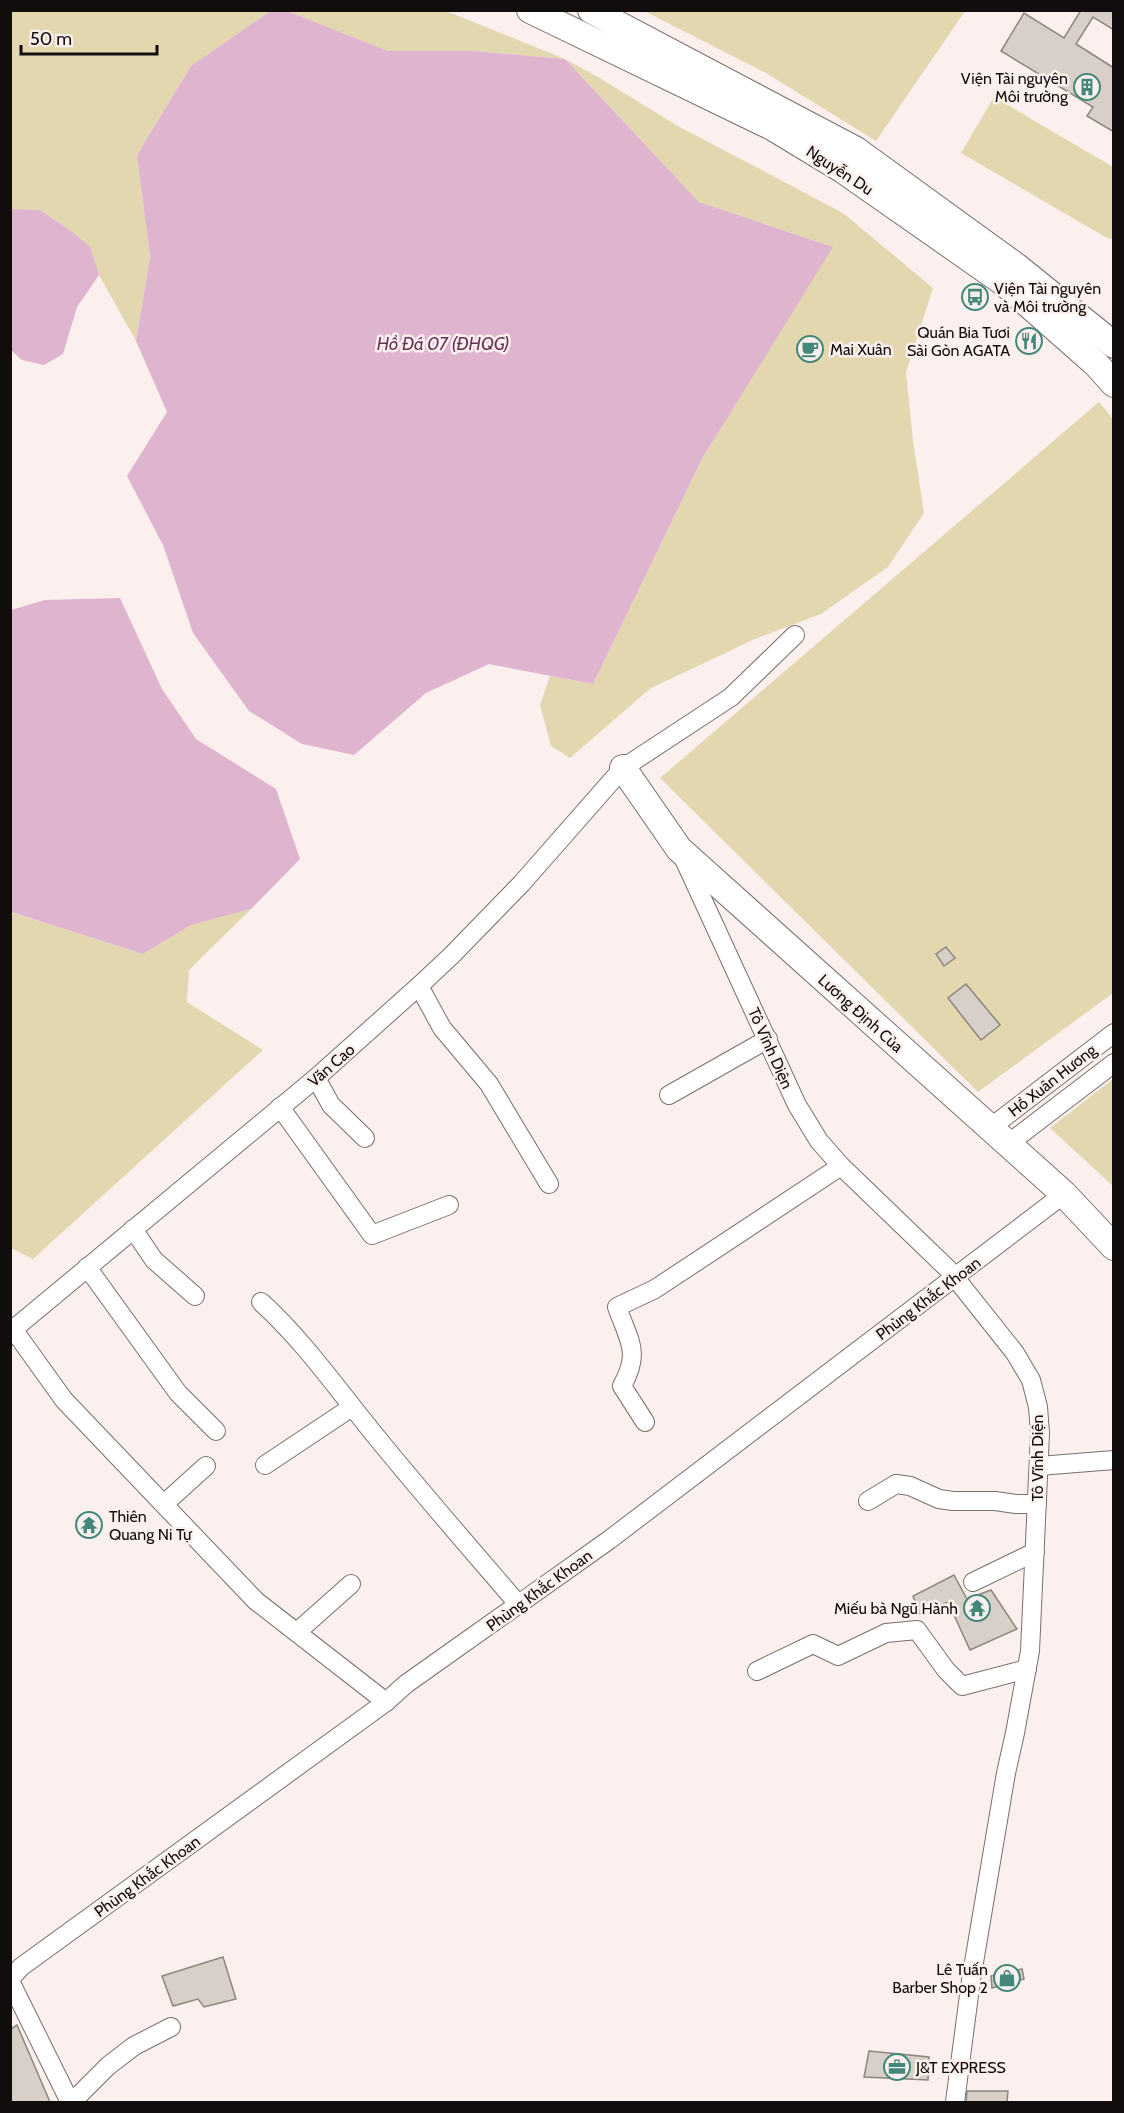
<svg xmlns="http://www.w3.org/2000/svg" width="1124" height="2113" viewBox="0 0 1124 2113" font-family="Cabin,sans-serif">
  <rect width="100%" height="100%" fill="#fbf0ed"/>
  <g fill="#e2d7af">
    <polygon points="11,11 271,11 191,66 137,155 150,257 136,341 99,275 89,247 74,233 40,210 11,209"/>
    <polygon points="287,11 446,11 565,59 598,77 676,125 843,213 933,288 906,372 913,441 924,513 888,567 821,614 755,639 651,688 570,758 551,746 540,705 550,676 593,684 703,457 832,247 699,202 565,59 473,51 388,51"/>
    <polygon points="644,11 965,11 876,141 766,73"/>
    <polygon points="994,97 1113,167 1113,239 1107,238 961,153"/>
    <polygon points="1099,402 1113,419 1113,993 978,1092 660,778"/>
    <polygon points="251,909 189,970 187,1002 263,1050 33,1259 11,1248 10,912 143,954 191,925"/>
    <polygon points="1113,1079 1113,1186 1050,1128"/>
  </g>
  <g fill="#dfb4cf">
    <polygon points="272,10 287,11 388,51 473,51 565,59 699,202 833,247 703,457 593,684 489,664 426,693 354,755 302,744 249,711 193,633 163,545 127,476 167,412 136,341 150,257 137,155 191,66"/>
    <polygon points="11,209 40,210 74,233 90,247 99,275 77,307 63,354 44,365 22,360 11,350"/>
    <polygon points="120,598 162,689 196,739 276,789 300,859 251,909 191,925 143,954 11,912 11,610 45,600"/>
  </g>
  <g fill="#d7cfc8" stroke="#8d867f" stroke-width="1.5">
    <polygon points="1081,10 1114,10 1114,30 1093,17 1076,44 1114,68 1114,132 1087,116 1093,107 1001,51 1024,13 1064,38"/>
    <polygon points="946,947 955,958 944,966 936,954"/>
    <polygon points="966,984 1000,1025 981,1040 948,998"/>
    <polygon points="954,1575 967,1599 991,1590 1017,1629 970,1650 948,1602 920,1614 913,1596"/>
    <polygon points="223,1957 236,1999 204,2007 198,1999 173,2006 162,1976"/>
    <polygon points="1022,1969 1024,1979 992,1988 991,1976"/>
    <polygon points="17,2025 50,2102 10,2102 10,2030"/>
    <polygon points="869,2051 929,2057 928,2080 864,2077"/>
    <polygon points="967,2091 1008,2091 1007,2102 966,2102"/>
  </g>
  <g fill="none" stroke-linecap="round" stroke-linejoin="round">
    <defs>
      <g id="street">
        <polyline points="683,857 797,1105 819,1141 841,1166 949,1270 1015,1353 1031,1380 1038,1407 1040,1433 1030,1651 1015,1733 1006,1773 971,1980 955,2102"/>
        <polyline points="419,986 442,1028 489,1084 549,1184"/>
        <polyline points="316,1078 331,1105 365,1138"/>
        <polyline points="669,1095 768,1039"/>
        <polyline points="280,1107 372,1235 449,1205"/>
        <polyline points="990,1128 1114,1033"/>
        <polyline points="1008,1144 1114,1063"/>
        <polyline points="133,1229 154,1260 195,1296"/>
        <polyline points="87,1267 178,1393 216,1431"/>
        <path d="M 261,1302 C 304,1341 338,1390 374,1434 C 421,1492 470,1548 519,1605"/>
        <polyline points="13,1329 64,1400 256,1601 386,1702"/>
        <polyline points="10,1332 316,1078 419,986 452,955 522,883 623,768 731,697 795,635"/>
        <path d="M 645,1422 L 622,1386 C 641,1352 629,1341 617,1307 L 655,1289 L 841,1166"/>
        <polyline points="265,1465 352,1407"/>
        <polyline points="1039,1466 1114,1460"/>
        <polyline points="868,1501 896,1484 910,1486 939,1499 953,1501 995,1501 1016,1504 1037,1504"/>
        <polyline points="164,1504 206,1466"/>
        <polyline points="973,1582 1035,1552"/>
        <polyline points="297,1632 351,1584"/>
        <polyline points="757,1671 813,1644 838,1656 886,1633 917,1630 946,1670 962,1686 1027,1669"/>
        <polyline points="10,1979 21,1967 386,1702 406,1684 609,1540 1064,1194"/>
        <polyline points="10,1981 70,2102"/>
        <polyline points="72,2102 108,2066 134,2046 171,2027"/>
      </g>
      <g id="secondary">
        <polyline points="530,10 772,127 843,170 1003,282 1096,364 1114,384"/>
        <polyline points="591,10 856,150 1016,266 1114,345"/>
        <polyline points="623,768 679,849 1064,1194 1114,1247"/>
      </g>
    </defs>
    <use href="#street" stroke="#796f6c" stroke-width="20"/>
    <use href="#secondary" stroke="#796f6c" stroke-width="28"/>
    <use href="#street" stroke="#fff" stroke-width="18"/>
    <use href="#secondary" stroke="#fff" stroke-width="26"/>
  </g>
  <defs>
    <symbol id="building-ring" viewBox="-11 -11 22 22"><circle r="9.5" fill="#fbf0ed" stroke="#44887b" stroke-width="1.5"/><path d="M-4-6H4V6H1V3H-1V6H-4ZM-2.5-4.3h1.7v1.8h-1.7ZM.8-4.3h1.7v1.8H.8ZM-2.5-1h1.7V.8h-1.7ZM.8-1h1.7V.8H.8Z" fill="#44887b"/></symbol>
    <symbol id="bus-ring" viewBox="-11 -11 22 22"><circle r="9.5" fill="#fbf0ed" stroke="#44887b" stroke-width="1.5"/><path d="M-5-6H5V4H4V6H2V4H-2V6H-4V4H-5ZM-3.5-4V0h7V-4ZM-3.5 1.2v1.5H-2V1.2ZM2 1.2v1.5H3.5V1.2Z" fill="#44887b"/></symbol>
    <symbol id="restaurant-ring" viewBox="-11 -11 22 22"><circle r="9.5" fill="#fbf0ed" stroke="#44887b" stroke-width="1.5"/><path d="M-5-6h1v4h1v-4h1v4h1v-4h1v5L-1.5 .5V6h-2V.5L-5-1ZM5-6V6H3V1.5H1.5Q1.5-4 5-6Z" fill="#44887b"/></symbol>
    <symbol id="cafe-ring" viewBox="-11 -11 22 22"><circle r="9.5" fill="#fbf0ed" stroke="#44887b" stroke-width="1.5"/><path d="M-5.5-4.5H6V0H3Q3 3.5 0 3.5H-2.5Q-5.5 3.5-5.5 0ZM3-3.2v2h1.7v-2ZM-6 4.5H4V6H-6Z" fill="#44887b"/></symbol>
    <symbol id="temple-ring" viewBox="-11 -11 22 22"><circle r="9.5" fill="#fbf0ed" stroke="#44887b" stroke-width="1.5"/><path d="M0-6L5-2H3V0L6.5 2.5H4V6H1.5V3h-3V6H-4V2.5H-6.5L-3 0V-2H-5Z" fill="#44887b"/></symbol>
    <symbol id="shop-ring" viewBox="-11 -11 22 22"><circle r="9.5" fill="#fbf0ed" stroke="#44887b" stroke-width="1.5"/><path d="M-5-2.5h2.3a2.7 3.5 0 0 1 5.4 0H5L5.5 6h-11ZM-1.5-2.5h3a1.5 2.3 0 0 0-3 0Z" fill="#44887b"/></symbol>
    <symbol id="office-ring" viewBox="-11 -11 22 22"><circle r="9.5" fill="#fbf0ed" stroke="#44887b" stroke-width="1.5"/><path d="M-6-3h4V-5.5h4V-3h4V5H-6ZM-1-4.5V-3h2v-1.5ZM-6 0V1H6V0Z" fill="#44887b"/></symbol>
  </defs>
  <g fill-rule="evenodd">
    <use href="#building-ring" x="1072" y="72" width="30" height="30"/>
    <use href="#bus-ring" x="960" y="282" width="30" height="30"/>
    <use href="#restaurant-ring" x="1014" y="326" width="30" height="30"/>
    <use href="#cafe-ring" x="795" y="334" width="30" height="30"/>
    <use href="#temple-ring" x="74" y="1510" width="30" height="30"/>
    <use href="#temple-ring" x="962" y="1593" width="30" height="30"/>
    <use href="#shop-ring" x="992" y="1963" width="30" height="30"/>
    <use href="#office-ring" x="882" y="2052" width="30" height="30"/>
  </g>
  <g text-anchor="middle" stroke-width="5" stroke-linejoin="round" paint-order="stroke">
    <g font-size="16" fill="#110d0c" stroke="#fbf0ed" text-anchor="end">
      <text x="1068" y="84">Viện Tài nguyên<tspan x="1068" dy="18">Môi trường</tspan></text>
      <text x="994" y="294" text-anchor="start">Viện Tài nguyên<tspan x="994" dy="18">và Môi trường</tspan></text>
      <text x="1010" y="338">Quán Bia Tươi<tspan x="1010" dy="18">Sài Gòn AGATA</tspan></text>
      <text x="830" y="355" text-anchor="start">Mai Xuân</text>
      <text x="109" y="1522" text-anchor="start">Thiên<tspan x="109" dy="18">Quang Ni Tự</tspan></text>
      <text x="958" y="1614">Miếu bà Ngũ Hành</text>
      <text x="988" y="1975">Lê Tuấn<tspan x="988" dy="18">Barber Shop 2</tspan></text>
      <text x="916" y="2073" text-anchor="start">J&amp;T EXPRESS</text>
    </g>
    <g font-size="16" fill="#110d0c" stroke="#fbf0ed">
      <text transform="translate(840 170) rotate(33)" y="6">Nguyễn Du</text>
      <text transform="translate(861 1013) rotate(42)" y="6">Lương Định Của</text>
      <text transform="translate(771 1048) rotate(66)" y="6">Tô Vĩnh Diện</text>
      <text transform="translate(331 1065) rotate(-41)" y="6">Văn Cao</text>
      <text transform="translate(1052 1080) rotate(-38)" y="6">Hồ Xuân Hương</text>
      <text transform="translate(928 1298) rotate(-37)" y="6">Phùng Khắc Khoan</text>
      <text transform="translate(1037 1458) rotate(-90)" y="6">Tô Vĩnh Diện</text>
      <text transform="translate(539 1590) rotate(-36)" y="6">Phùng Khắc Khoan</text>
      <text transform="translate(147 1876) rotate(-36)" y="6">Phùng Khắc Khoan</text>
    </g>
    <g font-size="18" font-style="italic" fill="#663155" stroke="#fbf0ed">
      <text x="443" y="350">Hồ Đá 07 (ĐHQG)</text>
    </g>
  </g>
  <rect width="1124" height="2113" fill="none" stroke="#110d0c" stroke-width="24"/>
  <path d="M21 45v9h136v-9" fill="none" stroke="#110d0c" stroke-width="3"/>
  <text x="30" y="45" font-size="18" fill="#110d0c" stroke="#fbf0ed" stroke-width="4.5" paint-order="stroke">50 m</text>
</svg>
